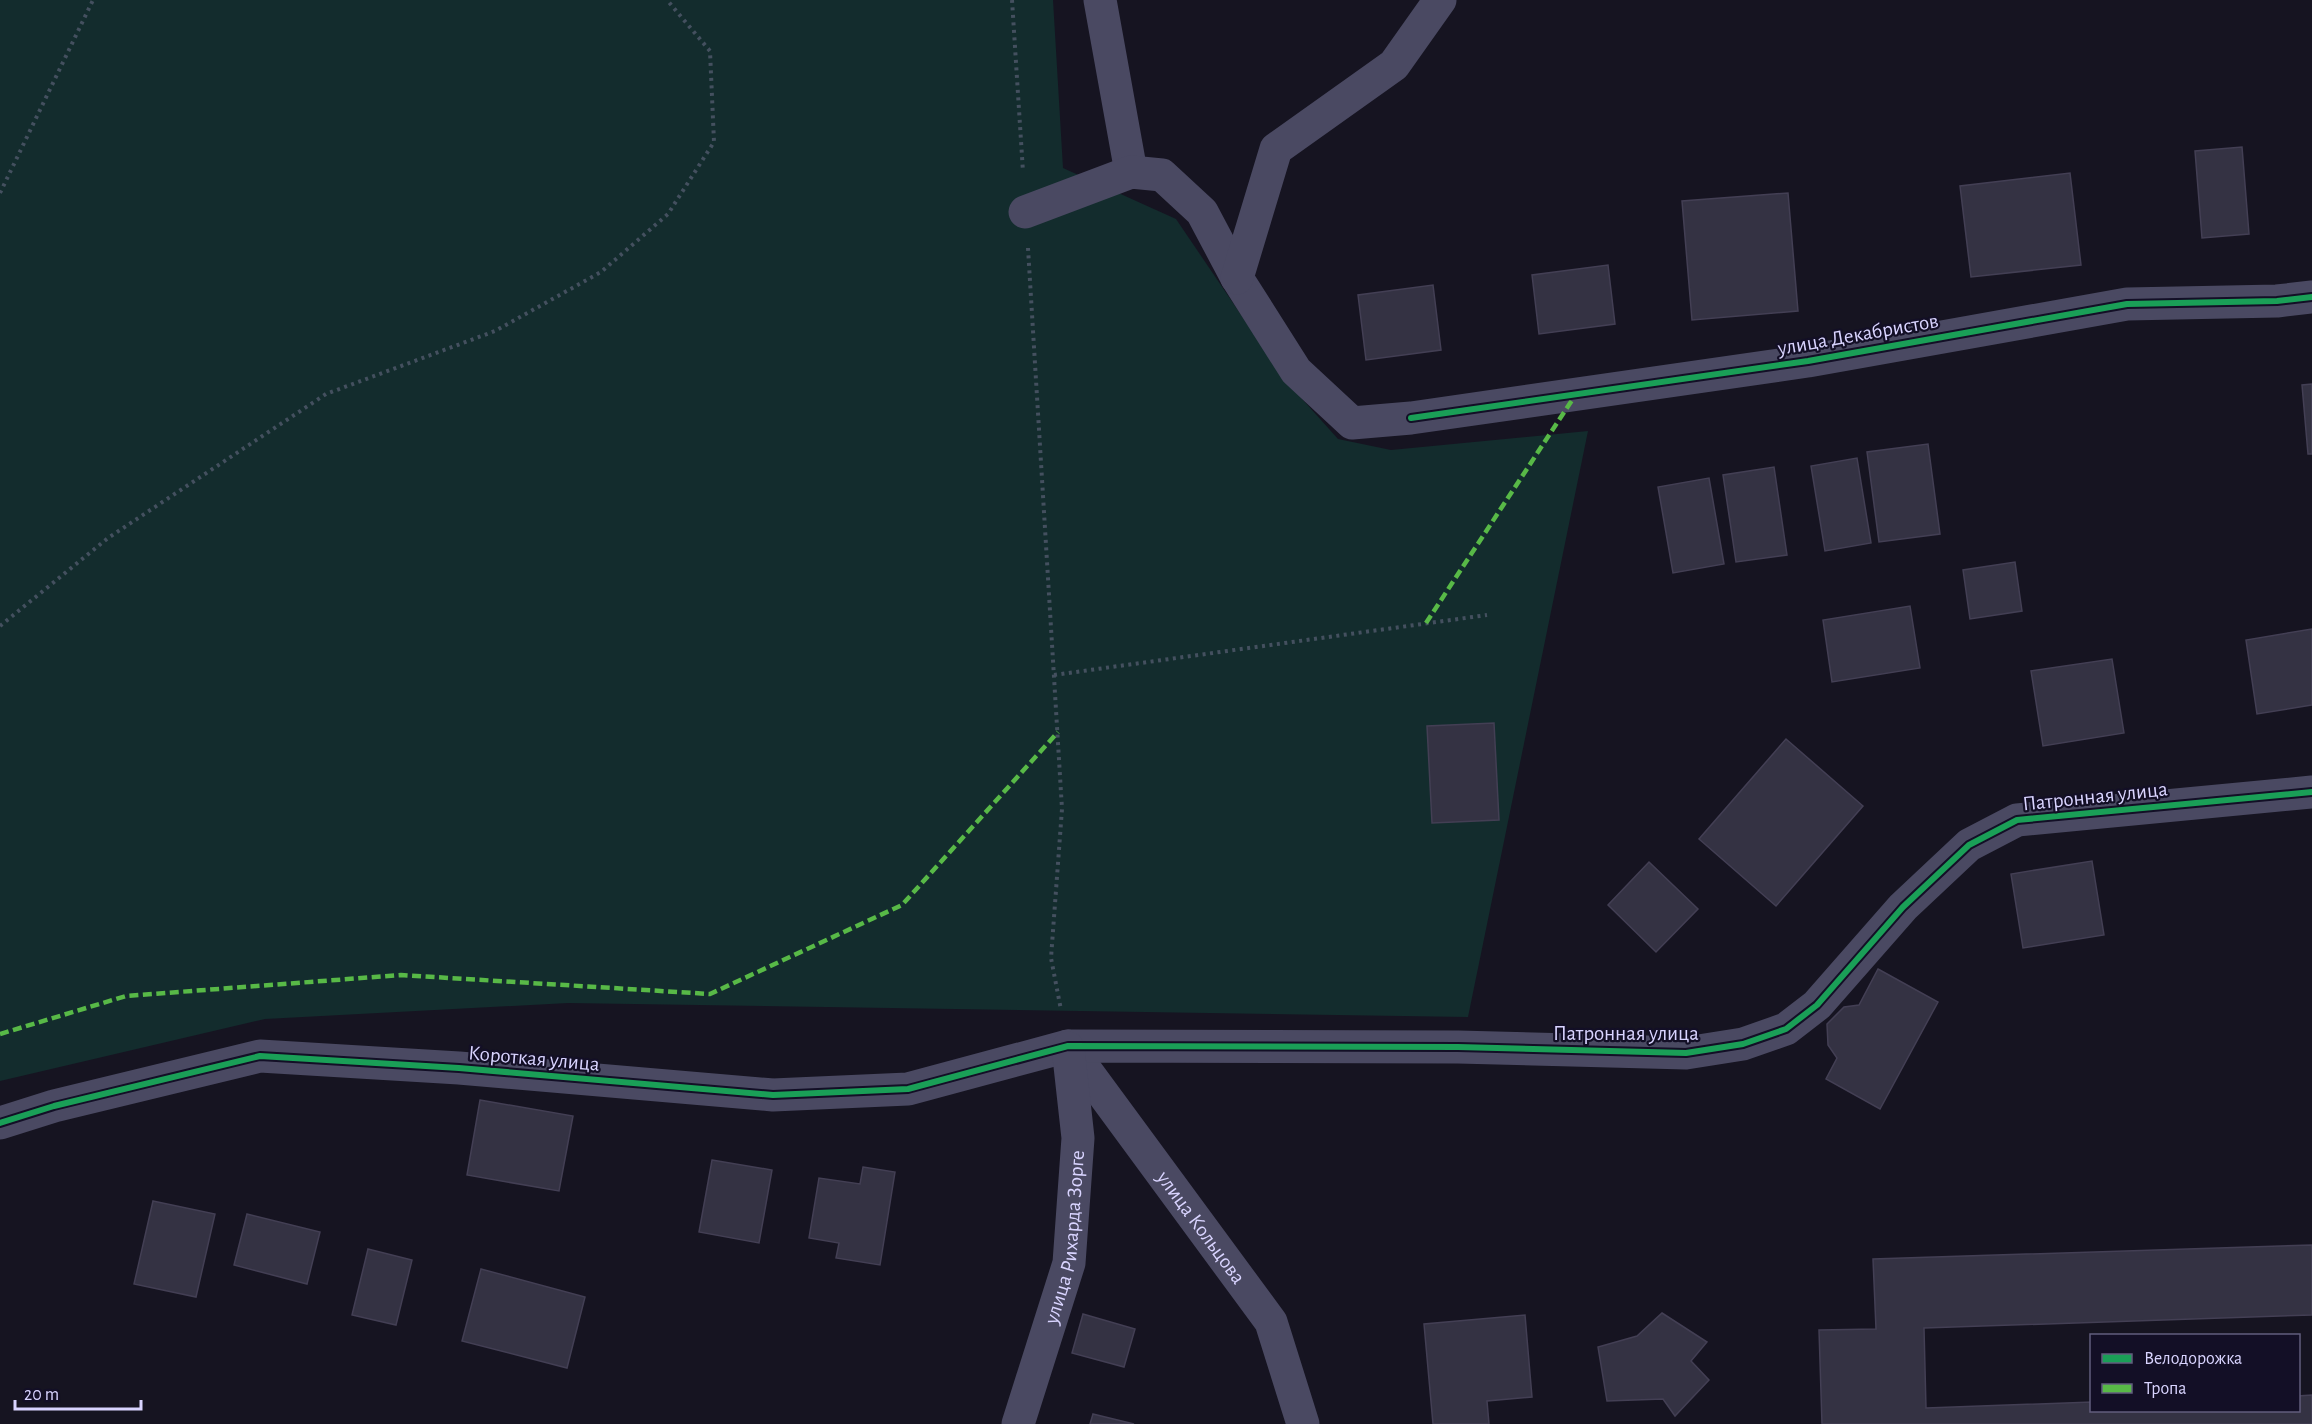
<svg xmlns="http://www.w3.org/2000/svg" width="2312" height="1424" viewBox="0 0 2312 1424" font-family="'Alegreya Sans',sans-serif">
  <rect width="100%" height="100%" fill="#161421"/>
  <polygon fill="#132c2d" points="0,0 1053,0 1063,168 1176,219 1286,381 1338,439 1391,450 1588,431 1468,1017 568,1003 265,1019 0,1081"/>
  <g fill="#343243" stroke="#433f54" stroke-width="1.5">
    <polygon points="2242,147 2249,234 2202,238 2195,151"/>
    <polygon points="2070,173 2081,265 1971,277 1960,186"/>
    <polygon points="1788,193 1798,311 1692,320 1682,201"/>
    <polygon points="1608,265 1615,324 1539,334 1532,275"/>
    <polygon points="1433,285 1441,350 1366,360 1358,295"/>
    <polygon points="2312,384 2312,454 2308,454 2302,385"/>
    <polygon points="1928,444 1940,534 1879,542 1867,452"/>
    <polygon points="1857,458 1871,543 1825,551 1811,466"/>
    <polygon points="1774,467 1787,555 1736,562 1723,475"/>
    <polygon points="1709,478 1724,564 1673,573 1658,487"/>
    <polygon points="2015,562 2022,611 1970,619 1963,570"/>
    <polygon points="1910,606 1920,668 1832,682 1823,620"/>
    <polygon points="2312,629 2312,705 2257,714 2246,640"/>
    <polygon points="2112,659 2124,733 2043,746 2031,671"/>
    <polygon points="1494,723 1499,820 1432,823 1427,726"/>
    <polygon points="1786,739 1863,806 1776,906 1699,839"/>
    <polygon points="2092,861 2104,935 2023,948 2011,874"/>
    <polygon points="1649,862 1698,909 1656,952 1608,905"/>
    <polygon points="1878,969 1938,1002 1880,1109 1826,1079 1837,1058 1828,1045 1827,1024 1844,1007 1859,1005"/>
    <polygon points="480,1100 573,1116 559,1191 467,1175"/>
    <polygon points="712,1160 772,1170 759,1243 699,1232"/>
    <polygon points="863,1167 895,1172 880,1265 836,1258 839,1243 809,1238 819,1178 860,1184"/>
    <polygon points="153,1201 215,1214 196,1297 134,1284"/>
    <polygon points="247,1214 320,1232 307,1284 234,1265"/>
    <polygon points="2312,1245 2312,1315 1924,1328 1926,1408 2092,1402 2092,1410 2298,1410 2298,1396 2312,1395 2312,1424 1822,1424 1819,1330 1876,1329 1873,1259"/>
    <polygon points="368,1249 412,1260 396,1325 352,1315"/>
    <polygon points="481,1269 585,1297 567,1368 462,1341"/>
    <polygon points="1662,1313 1707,1342 1691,1361 1709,1380 1675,1416 1663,1399 1607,1401 1598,1347 1637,1336"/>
    <polygon points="1083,1314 1135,1329 1124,1367 1072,1353"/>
    <polygon points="1525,1315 1532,1397 1487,1401 1489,1424 1433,1424 1424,1324"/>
    <polygon points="1093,1414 1134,1424 1090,1424"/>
  </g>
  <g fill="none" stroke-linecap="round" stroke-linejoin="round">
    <g stroke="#44505f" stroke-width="4" stroke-dasharray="3 4.5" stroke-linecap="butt">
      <polyline points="1012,0 1023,172"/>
      <polyline points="0,193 93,0"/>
      <polyline points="1028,248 1062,809 1051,958 1061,1010"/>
      <polyline points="0,626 108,538 326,394 495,331 601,272 668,214 714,142 710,51 667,0"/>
      <polyline points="1054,675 1487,615"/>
    </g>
    <g stroke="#4a4962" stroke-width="33">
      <polyline points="1100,0 1131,172"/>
      <polyline points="1025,212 1131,172 1162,175 1202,212 1237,278 1296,371 1352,423 1411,418 1808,361 2127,304 2277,301 2312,297"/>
      <polyline points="1237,278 1276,149 1394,65 1440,0"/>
      <path id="s1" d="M 1068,1046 L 1271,1322 L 1303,1424"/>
      <polyline points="0,1123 54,1106 260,1056 459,1068 773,1095 908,1089 1068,1046 1458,1047 1686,1053 1743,1044 1786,1029 1817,1005 1903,907 1969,845 2017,820 2312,792"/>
      <path id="s2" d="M 1018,1424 L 1069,1263 L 1078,1138 L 1068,1048"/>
    </g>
    <g stroke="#58b947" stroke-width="4.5" stroke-dasharray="9 4.5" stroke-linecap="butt">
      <polyline points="1426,623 1576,394"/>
      <polyline points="0,1034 126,996 401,975 710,994 902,905 1058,732"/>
    </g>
    <defs>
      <g id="cycleway">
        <polyline points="1411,418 1808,361 2127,304 2277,301 2312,297"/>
        <polyline points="0,1123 54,1106 260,1056 459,1068 773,1095 908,1089 1068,1046 1458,1047 1686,1053 1743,1044 1786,1029 1817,1005 1903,907 1969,845 2017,820 2312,792"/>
      </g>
    </defs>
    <use href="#cycleway" stroke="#130f26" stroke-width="10"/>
    <use href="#cycleway" stroke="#1a9f57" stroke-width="6"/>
  </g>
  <g text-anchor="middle" stroke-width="4.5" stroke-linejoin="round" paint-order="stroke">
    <g font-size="21" fill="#d9d4ff" stroke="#130f26">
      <text transform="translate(1858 334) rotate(-10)" y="7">улица Декабристов</text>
      <text transform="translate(2095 796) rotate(-6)" y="7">Патронная улица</text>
      <text x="1626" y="1040">Патронная улица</text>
      <text transform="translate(534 1058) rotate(5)" y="7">Короткая улица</text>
      <text dy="7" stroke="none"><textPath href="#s1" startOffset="225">улица Кольцова</textPath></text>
      <text dy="7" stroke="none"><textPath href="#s2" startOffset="194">улица Рихарда Зорге</textPath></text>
    </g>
  </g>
  <rect x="2090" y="1334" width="210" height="78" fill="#130f26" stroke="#625e7d" stroke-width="1.5"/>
  <rect x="2102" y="1354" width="30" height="9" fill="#1a9f57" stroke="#625e7d" stroke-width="1.5"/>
  <text x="2144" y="1364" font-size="18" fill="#d9d4ff">Велодорожка</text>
  <rect x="2102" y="1384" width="30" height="9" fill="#58b947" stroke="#625e7d" stroke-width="1.5"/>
  <text x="2144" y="1394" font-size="18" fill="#d9d4ff">Тропа</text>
  <path d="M15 1400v9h126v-9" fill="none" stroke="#d9d4ff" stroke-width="3"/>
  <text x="24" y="1400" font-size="18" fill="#d9d4ff" stroke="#130f26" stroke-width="4.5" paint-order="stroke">20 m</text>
</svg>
